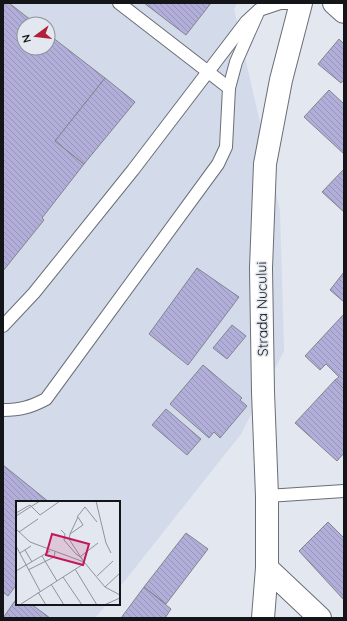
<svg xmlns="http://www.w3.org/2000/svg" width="347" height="621" viewBox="0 0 347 621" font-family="Quicksand,sans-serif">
  <defs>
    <pattern id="building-back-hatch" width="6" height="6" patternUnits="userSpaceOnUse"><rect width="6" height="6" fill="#b1aeda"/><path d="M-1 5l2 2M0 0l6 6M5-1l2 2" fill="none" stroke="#9795ba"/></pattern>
  </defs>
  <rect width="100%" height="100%" fill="#e2e7f0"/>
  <path fill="#d3daea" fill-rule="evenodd" d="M 3,3 L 237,3 L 234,9 L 280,210 L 284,351 L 241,434 L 119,588 L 119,502 L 17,502 L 17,604 L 107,604 L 95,618 L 3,618 ZM 24,24 L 48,24 L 48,48 L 24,48 Z"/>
  <g fill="url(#building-back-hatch)" stroke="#84848d">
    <polygon points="3,3 9,3 36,24 24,24 24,48 48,48 48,34 105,78 55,141 84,164 42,218 44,220 3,271"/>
    <polygon points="144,3 211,3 186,35"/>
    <polygon points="339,39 344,44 344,80 341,83 318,64"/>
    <polygon points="105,78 135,102 84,164 55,141"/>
    <polygon points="329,90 344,104 344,154 304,117"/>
    <polygon points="344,169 344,212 322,192"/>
    <polygon points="197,268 239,297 188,365 149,334"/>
    <polygon points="344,272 344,302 330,290"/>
    <polygon points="344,314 344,389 335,380 339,377 326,364 320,370 305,356"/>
    <polygon points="232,325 246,336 227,359 213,348"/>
    <polygon points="203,365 242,398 240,400 247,406 220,438 214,432 209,438 170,404"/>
    <polygon points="335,380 344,389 344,453 337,461 295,423"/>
    <polygon points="166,409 201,439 187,455 152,425"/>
    <polygon points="3,465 49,502 17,502 17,584 8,596 3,592"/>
    <polygon points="328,522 344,538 344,600 299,551"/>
    <polygon points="186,533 208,549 166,604 144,587"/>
    <polygon points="144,587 171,609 165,618 121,618"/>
    <polygon points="17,598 17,604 31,604 50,618 3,618"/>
  </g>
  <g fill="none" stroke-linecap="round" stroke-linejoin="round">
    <defs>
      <g id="service">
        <polyline points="119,3 229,88"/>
        <polyline points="3,326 34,293 133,170 246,22 259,10 280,3 301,3"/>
        <path d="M 3,410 C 20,410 31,407 46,399 L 218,164 L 226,147 L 229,88 L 236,62 L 259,10"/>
        <polyline points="267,496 344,491"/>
      </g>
      <g id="minor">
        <polyline points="334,3 344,12"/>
        <polyline points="267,568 320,618"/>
        <polyline points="263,618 267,568 267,496 263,392 261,268 265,164 281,80 301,3"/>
      </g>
    </defs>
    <use href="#service" stroke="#6a6e76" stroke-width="14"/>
    <use href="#minor" stroke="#6a6e76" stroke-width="24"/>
    <use href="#service" stroke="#fff" stroke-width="12"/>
    <use href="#minor" stroke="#fff" stroke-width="22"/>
  </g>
  <g text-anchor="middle" stroke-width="3" stroke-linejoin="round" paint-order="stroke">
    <g font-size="14" fill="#141518" stroke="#e2e7f0">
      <text transform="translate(262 309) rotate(-91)" y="5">Strada Nucului</text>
    </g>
  </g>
  <g transform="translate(16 501)">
    <rect width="104" height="104" fill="#e2e7f0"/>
    <path fill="none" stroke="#90939a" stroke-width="1" d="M 80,0 L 90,42 L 95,52M 0,12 L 14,4 L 24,14 L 44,0M 0,15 L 24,0M 61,16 L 69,6 L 81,21M 0,28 L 14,41 L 68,61 L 89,86 L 104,94M 45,29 L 49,33 L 48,39 L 60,53 L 66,57M 3,31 L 22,18M 54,33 L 62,16 L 67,24 L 54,33 L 53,38 L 68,61M 0,45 L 24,90M 9,49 L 16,61M 4,52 L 15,45M 26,55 L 41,80M 65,55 L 82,42M 59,68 L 81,104M 12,69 L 38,56 L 39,51M 0,70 L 34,50M 81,75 L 97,60M 47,76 L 66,104M 35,83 L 48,104M 89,86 L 104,72M 22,91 L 30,104M 5,103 L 69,62M 88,104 L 104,97"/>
    <path fill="#c2185b" fill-opacity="0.15" stroke="#c2185b" stroke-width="2" d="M 36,33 L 73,43 L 67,64 L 30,54 Z"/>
    <rect width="104" height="104" fill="none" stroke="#141518" stroke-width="2"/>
  </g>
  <rect width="347" height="621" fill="none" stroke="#141518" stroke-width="8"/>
  <g transform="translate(36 36) rotate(255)"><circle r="19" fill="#e2e7f0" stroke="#90939a"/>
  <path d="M0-3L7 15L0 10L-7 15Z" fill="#b21f38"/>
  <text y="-6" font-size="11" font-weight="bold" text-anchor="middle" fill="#141518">N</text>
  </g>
</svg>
